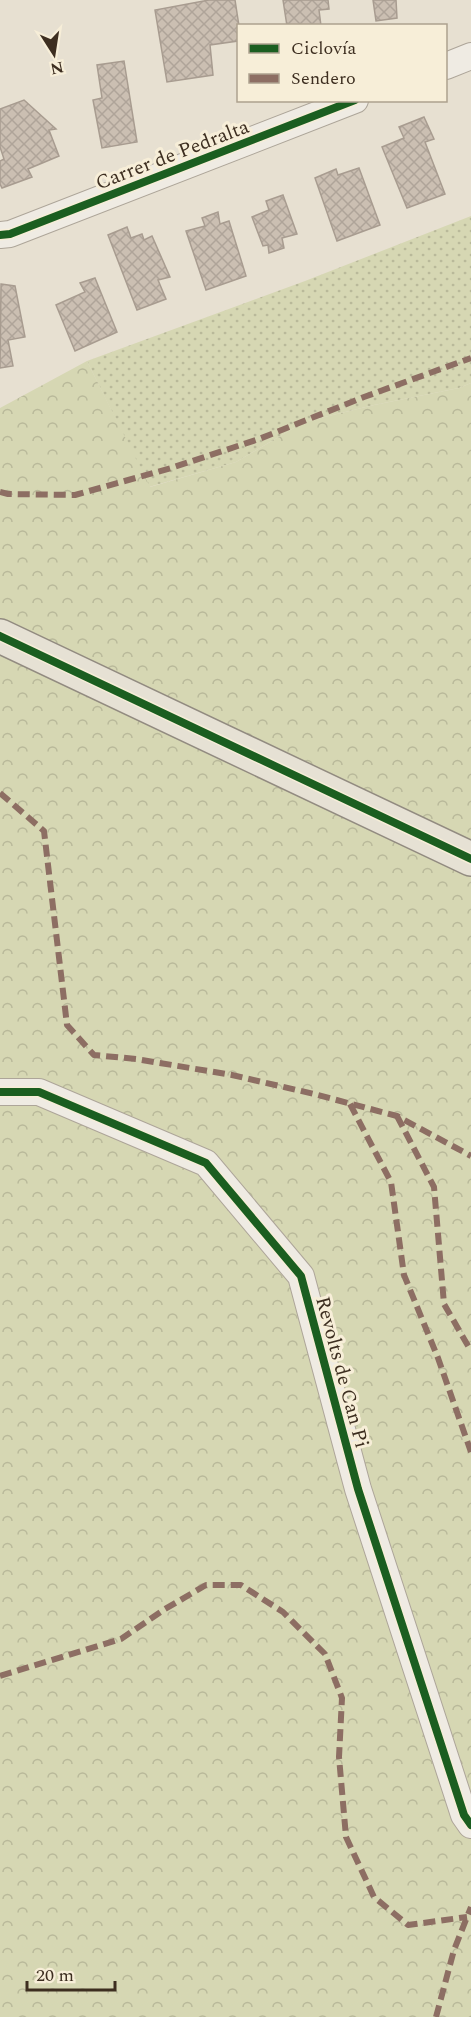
<svg xmlns="http://www.w3.org/2000/svg" width="471" height="2017" viewBox="0 0 471 2017" font-family="Spectral,serif">
  <defs>
    <pattern id="grass-dots" width="8" height="8" patternUnits="userSpaceOnUse" patternTransform="scale(1.5)"><rect width="8" height="8" fill="#d6d7b3"/><path d="M2 2h.1M6 6h.1" fill="none" stroke="#b9b99a" stroke-width="1.8" stroke-linecap="round"/></pattern>
    <pattern id="forest-crowns" width="20" height="18" patternUnits="userSpaceOnUse" patternTransform="scale(1.5)"><rect width="20" height="18" fill="#d6d7b3"/><path d="M2 6a3 3 0 1 1 6 0M12 15a3 3 0 1 1 6 0" fill="none" stroke="#b9b99a"/></pattern>
    <pattern id="building-cross-hatch" width="8" height="8" patternUnits="userSpaceOnUse" patternTransform="scale(1.5)"><rect width="8" height="8" fill="#cbbfb2"/><path d="M0 0l8 8M0 8l8-8" fill="none" stroke="#afa499"/></pattern>
  </defs>
  <rect width="100%" height="100%" fill="#e7e0d1"/>
  <polygon fill="url(#grass-dots)" points="471,216 471,383 459,388 374,405 304,422 236,462 149,487 87,361 305,281"/>
  <polygon fill="url(#forest-crowns)" points="87,361 150,487 236,462 304,422 374,405 459,388 471,383 471,2017 0,2017 0,408"/>
  <g fill="url(#building-cross-hatch)" stroke="#a89c90" stroke-width="1.5">
    <polygon points="209,0 235,0 239,26 238,41 210,45 213,75 167,82 155,10"/>
    <polygon points="283,0 328,0 329,9 319,10 321,26 287,26"/>
    <polygon points="373,0 396,0 397,18 376,21"/>
    <polygon points="124,61 137,142 102,148 93,100 102,98 97,65"/>
    <polygon points="24,100 56,129 49,130 59,156 28,169 32,177 2,188 0,184 0,161 4,159 0,147 0,109"/>
    <polygon points="424,117 434,139 425,142 445,194 407,208 382,147 404,138 399,127"/>
    <polygon points="359,168 380,225 337,241 315,178 336,169 338,175"/>
    <polygon points="283,195 297,234 282,238 284,248 269,253 268,245 263,246 252,217 269,210 266,201"/>
    <polygon points="218,212 220,224 229,221 246,276 206,290 186,231 205,226 202,218"/>
    <polygon points="127,227 131,238 142,234 144,240 152,236 170,277 158,280 166,299 137,310 108,235"/>
    <polygon points="95,278 117,332 75,351 56,305 85,292 80,283"/>
    <polygon points="1,284 15,286 25,337 8,340 13,366 0,368"/>
  </g>
  <g fill="none" stroke-linecap="round" stroke-linejoin="round">
    <defs>
      <g id="minor">
        <polyline points="446,66 471,56"/>
        <polyline points="0,235 10,234 355,100"/>
        <polyline points="0,1092 39,1092 206,1163 301,1276 358,1489 464,1815 471,1825"/>
      </g>
      <polyline id="primary" points="0,636 471,859"/>
    </defs>
    <use href="#minor" stroke="#ada599" stroke-width="28"/>
    <use href="#primary" stroke="#928b80" stroke-width="36"/>
    <use href="#minor" stroke="#efebe3" stroke-width="26"/>
    <use href="#primary" stroke="#e6e1d4" stroke-width="33"/>
    <g stroke="#8d6e63" stroke-width="6" stroke-dasharray="12 6" stroke-linecap="butt">
      <polyline points="0,492 8,494 75,495 171,468 259,439 364,397 471,358"/>
      <polyline points="0,793 44,831 67,1025 94,1055 136,1059 232,1075 314,1094 397,1116 471,1156"/>
      <polyline points="350,1104 391,1182 404,1275 438,1358 471,1452"/>
      <polyline points="397,1116 434,1187 444,1304 471,1351"/>
      <polyline points="0,1676 121,1639 165,1609 206,1585 241,1585 283,1612 325,1654 342,1698 339,1757 346,1837 374,1897 408,1925 467,1917"/>
      <polyline points="436,2017 454,1950 471,1907"/>
    </g>
    <defs>
      <g id="cycleway">
        <polyline points="0,235 10,234 355,100"/>
        <polyline points="0,636 471,859"/>
        <polyline points="0,1092 39,1092 206,1163 301,1276 358,1489 464,1815 471,1825"/>
      </g>
    </defs>
    <use href="#cycleway" stroke="#f7eed8" stroke-width="11"/>
    <use href="#cycleway" stroke="#1b5e20" stroke-width="8"/>
  </g>
  <g text-anchor="middle" stroke-width="6" stroke-linejoin="round" paint-order="stroke">
    <g font-size="20" fill="#3d2e20" stroke="#f7eed8">
      <text transform="translate(172 154) rotate(-21)" y="7">Carrer de Pedralta</text>
      <text transform="translate(343 1372) rotate(75)" y="7">Revolts de Can Pi</text>
    </g>
  </g>
  <rect x="237" y="24" width="210" height="78" fill="#f7eed8" stroke="#ada18e" stroke-width="1.5"/>
  <rect x="249" y="44" width="30" height="9" fill="#1b5e20" stroke="#ada18e" stroke-width="1.5"/>
  <text x="291" y="54" font-size="18" fill="#3d2e20">Ciclovía</text>
  <rect x="249" y="74" width="30" height="9" fill="#8d6e63" stroke="#ada18e" stroke-width="1.5"/>
  <text x="291" y="84" font-size="18" fill="#3d2e20">Sendero</text>
  <g transform="translate(54 54) rotate(168)" stroke="#f7eed8" stroke-width="4.5" paint-order="stroke">
  <path d="M0-4.5L10 22L0 15L-10 22Z" fill="#3d2e20"/>
  <text y="-9" font-size="16" font-weight="bold" text-anchor="middle" fill="#3d2e20">N</text>
  </g>
  <path d="M27 1981v9h88v-9" fill="none" stroke="#3d2e20" stroke-width="3"/>
  <text x="36" y="1981" font-size="18" fill="#3d2e20" stroke="#f7eed8" stroke-width="4.5" paint-order="stroke">20 m</text>
</svg>
